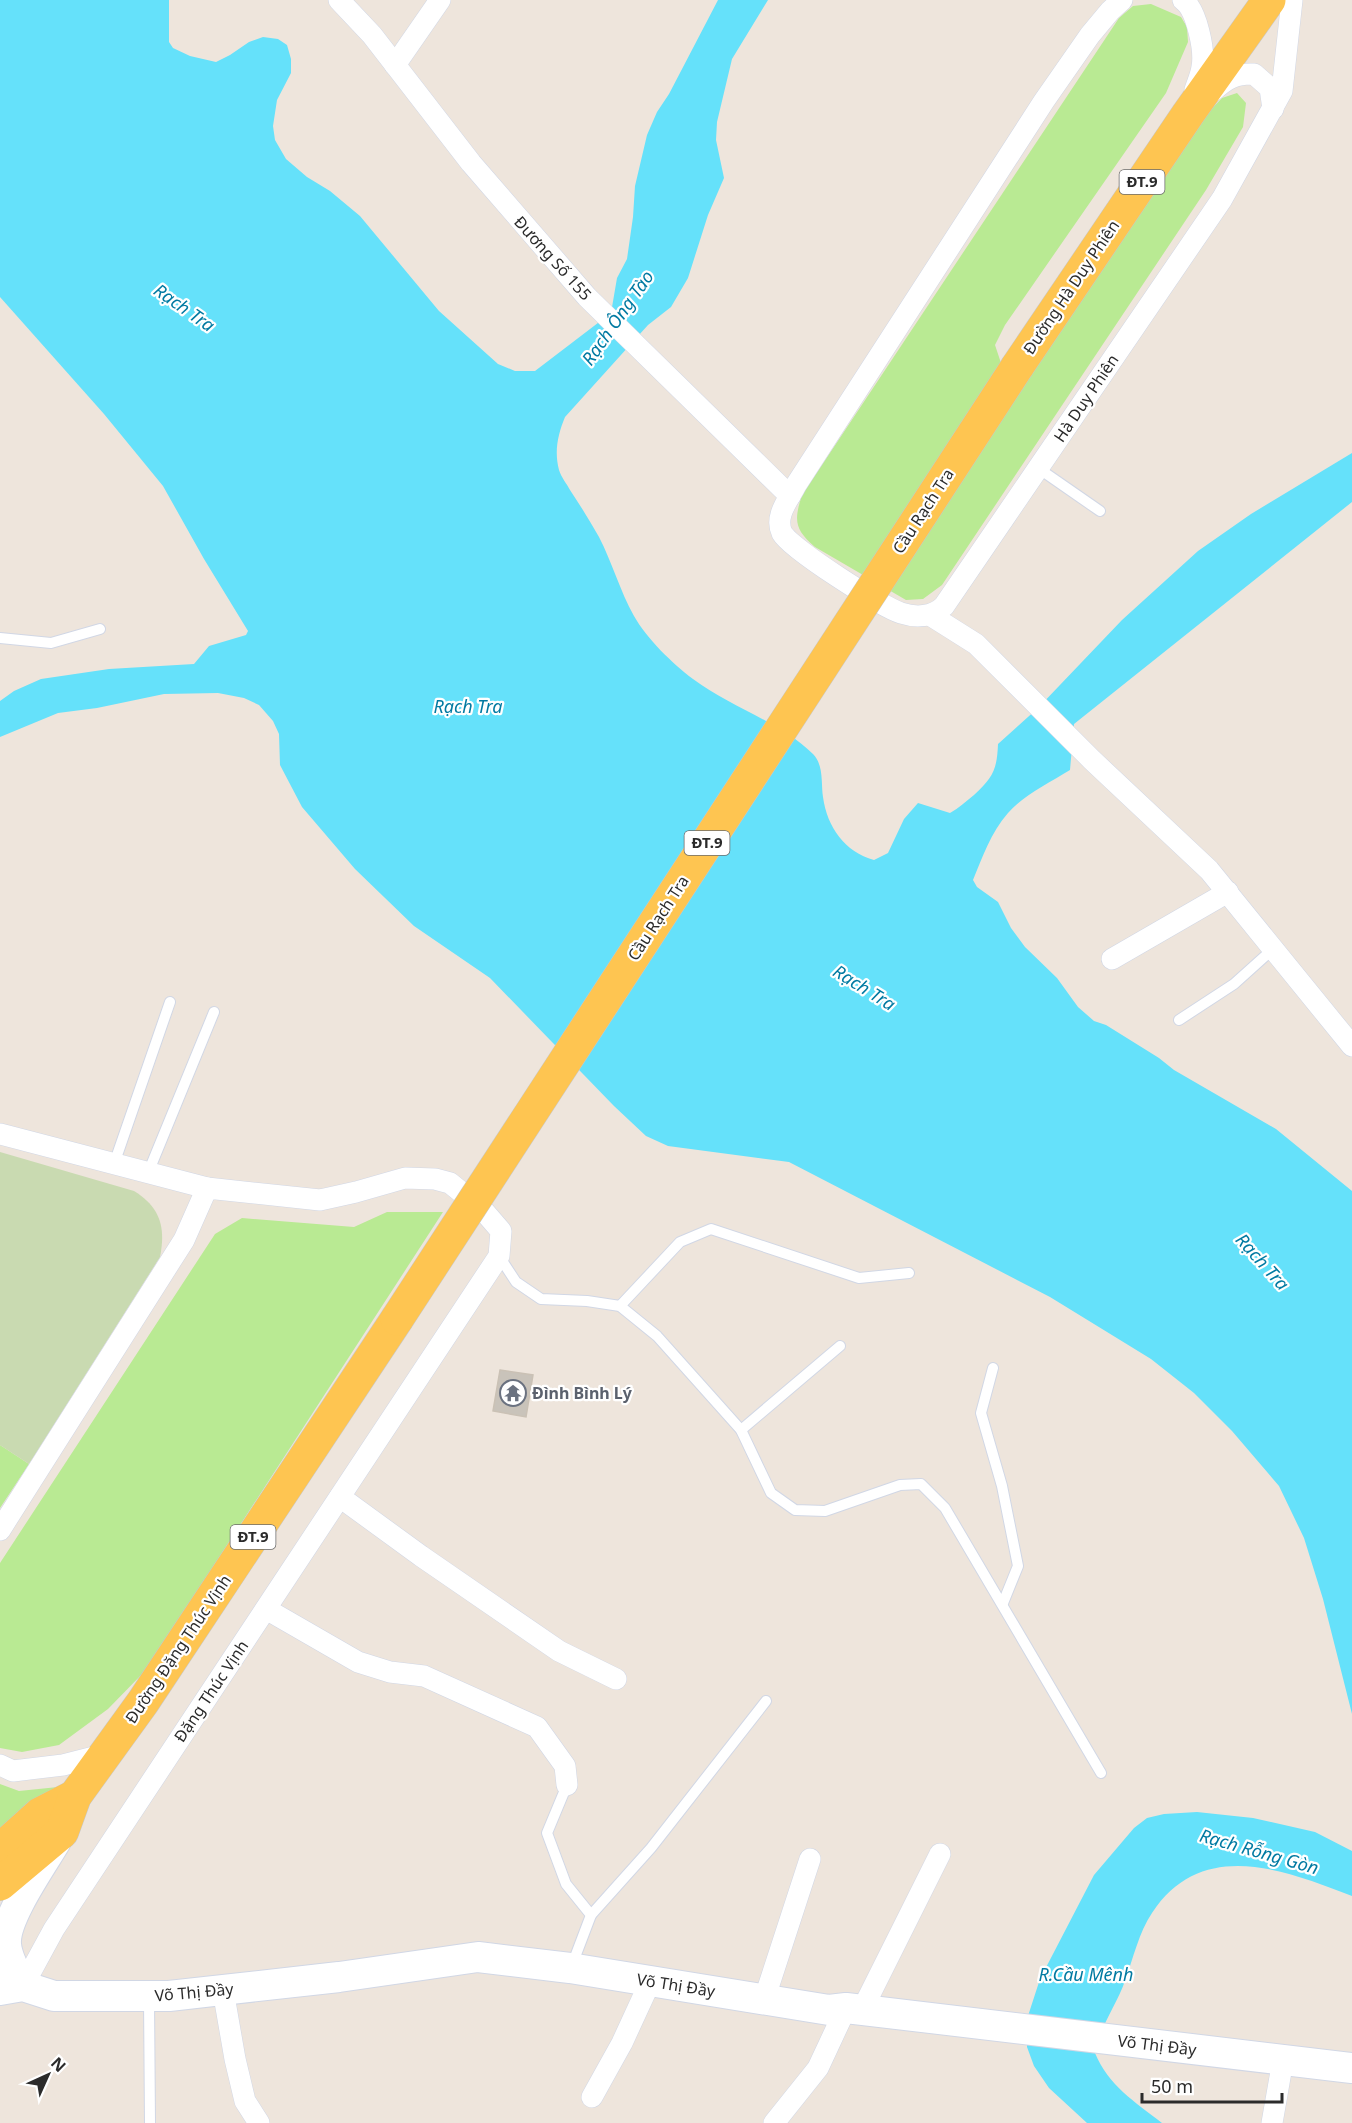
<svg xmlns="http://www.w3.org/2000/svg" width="1352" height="2123" viewBox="0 0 1352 2123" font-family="'Noto Sans',sans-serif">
  <rect width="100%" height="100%" fill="#eee5dc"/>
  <g fill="#b9ea93">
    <path d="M 1151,4 L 1181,17 L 1187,27 L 1188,42 L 1166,93 L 1005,325 L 995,345 L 1003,369 L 1201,120 L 1222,98 L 1237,93 L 1246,103 L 1243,127 L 1206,190 L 942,585 L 923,599 L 906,600 L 815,547 C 794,529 794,520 802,495 L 1119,18 L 1133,6 Z"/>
    <polygon points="387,1212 443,1212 146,1670 108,1709 59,1745 22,1752 0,1748 0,1563 215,1234 242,1218 354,1227"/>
    <polygon points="0,1445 29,1464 0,1508"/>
    <polygon points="0,1784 19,1791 58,1787 0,1843"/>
  </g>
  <path fill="#c9dab1" d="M 0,1152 L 134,1191 C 160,1207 166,1227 160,1257 L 29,1464 L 0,1445 Z"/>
  <g fill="#65e1fa">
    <path d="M 0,0 L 169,0 L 169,42 L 173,48 L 190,56 L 216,62 L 230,55 L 249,42 L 263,37 L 278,39 L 287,45 L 291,59 L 291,73 L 277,100 L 273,126 L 275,140 L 286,159 L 307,177 L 330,191 L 360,216 L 439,311 L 498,364 L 515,371 L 535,371 L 611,313 L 617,278 L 627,259 L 633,217 L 635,186 L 647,135 L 657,112 L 669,94 L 718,0 L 768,0 L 732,59 L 717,122 L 716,140 L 724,178 L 708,215 L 688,278 L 671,307 L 648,325 L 565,417 C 558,434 554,451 559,470 C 561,477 567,484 570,490 C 580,505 590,521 599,537 C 612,562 620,591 634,616 C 647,639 672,663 693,679 C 730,707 779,721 813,754 C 824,765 821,784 823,797 C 827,827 845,852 874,860 L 888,853 L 904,819 L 918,803 L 950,813 C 959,808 966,801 974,795 C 993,777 997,770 998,744 L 1038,708 L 1122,620 L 1198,551 L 1251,514 L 1352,453 L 1352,502 L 1074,724 L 1070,770 C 1049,783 1024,795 1008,813 C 991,832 982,858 973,880 L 977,887 L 998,902 L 1011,928 L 1025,947 L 1057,978 L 1078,1007 L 1094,1021 L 1106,1025 L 1159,1058 L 1174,1070 L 1276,1129 L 1352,1191 L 1352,1714 L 1323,1599 L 1304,1538 L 1279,1486 L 1232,1431 L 1194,1393 L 1151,1359 L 1050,1297 L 789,1162 L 668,1146 L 646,1136 L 614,1106 L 490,978 L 414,926 L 355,869 L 302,807 L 280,765 L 279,734 L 273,721 L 259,705 L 244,698 L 218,693 L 164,694 L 97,708 L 58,713 L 0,737 L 0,701 L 14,691 L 41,679 L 109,669 L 194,664 L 209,646 L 246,635 L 248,631 L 204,559 L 163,486 L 104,414 L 0,297 Z"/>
    <path d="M 1197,1812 L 1253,1818 L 1315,1832 L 1352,1851 L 1352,1896 C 1285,1870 1202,1837 1152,1913 C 1139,1932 1133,1959 1125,1981 C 1116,2006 1100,2026 1095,2053 C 1108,2085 1135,2102 1162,2123 L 1087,2123 L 1049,2088 L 1034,2066 L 1027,2047 L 1027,2019 L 1040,1979 L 1094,1875 L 1134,1828 L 1147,1818 L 1164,1814 Z"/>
  </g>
  <polygon fill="#c9c3ba" stroke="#cac1b5" stroke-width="1.5" points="500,1370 533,1375 526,1417 493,1411"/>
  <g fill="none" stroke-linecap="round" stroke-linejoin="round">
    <defs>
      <g id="lane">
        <polyline points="1038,468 1100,511"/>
        <polyline points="0,638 51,643 100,629"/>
        <polyline points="1179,1020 1234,984 1273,949"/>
        <polyline points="114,1164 170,1002"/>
        <polyline points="148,1173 214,1012"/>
        <polyline points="499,1256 516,1282 541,1299 587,1301 620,1306 657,1336 741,1430 771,1493 795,1510 825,1511 900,1485 921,1484 945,1508 1101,1773"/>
        <polyline points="620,1306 680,1242 711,1229 859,1278 909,1273"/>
        <polyline points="993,1368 981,1413 1002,1486 1018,1566 1003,1603"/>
        <polyline points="741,1430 840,1346"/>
        <polyline points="567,1785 547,1833 566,1884 591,1915 572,1965"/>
        <polyline points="591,1915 651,1848 766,1701"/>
        <polyline points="149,1999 150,2123"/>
      </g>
      <g id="street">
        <polyline points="339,0 372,35 471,163 587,297 790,496"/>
        <path d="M 1122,0 L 1110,11 L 1090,35 L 1044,101 L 796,485 C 789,499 774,516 782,533 C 791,549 882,607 901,613 C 916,618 933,617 944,606 L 1222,199 L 1282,91 L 1292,0"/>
        <path d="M 1183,0 C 1197,10 1205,51 1202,67 C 1201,75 1197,83 1195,90"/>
        <polyline points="395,65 440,0"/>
        <path d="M 1213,91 C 1226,79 1236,73 1254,74 L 1270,88 L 1273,109"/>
        <polyline points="930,615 976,644 1092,760 1209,870 1352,1046"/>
        <polyline points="1112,959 1228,892"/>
        <polyline points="0,1134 207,1188"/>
        <polyline points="340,1497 421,1556 559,1651 616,1679"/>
        <polyline points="0,1530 184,1240 207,1188 320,1200 356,1192 405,1178 435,1179 450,1183 482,1209 501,1231 499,1256 54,1929 23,1986"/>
        <polyline points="266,1609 358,1662 390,1672 424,1676 537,1727 565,1766 567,1785"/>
        <polyline points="0,1765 13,1771 63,1765 106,1754"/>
        <polyline points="223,1990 235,2059 245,2101 259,2123"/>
        <polyline points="764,2000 810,1859"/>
        <polyline points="862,2010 940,1854"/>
        <polyline points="592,2097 622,2043 651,1980"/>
        <polyline points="774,2123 818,2068 846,2008"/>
        <polyline points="1272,2123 1283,2060"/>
      </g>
      <g id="secondary">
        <path d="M 23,1986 C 16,1973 7,1959 6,1944 C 4,1918 42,1865 56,1841"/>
        <polyline points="0,1990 23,1986 54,1996 169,1996 339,1977 478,1957 570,1968 829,2010 846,2008 1352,2068"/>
      </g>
      <g id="primary">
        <polyline points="1017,367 1188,114 1269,0"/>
        <polyline points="0,1850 40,1814 75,1796"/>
        <polyline points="0,1884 62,1832 75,1796 143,1702 397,1319"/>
      </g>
    </defs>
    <use href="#lane" stroke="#d1d7e5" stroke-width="12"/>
    <use href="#street" stroke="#d1d7e5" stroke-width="22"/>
    <use href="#secondary" stroke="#d1d7e5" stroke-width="32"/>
    <use href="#primary" stroke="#c8c8c8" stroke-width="34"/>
    <use href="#lane" stroke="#fff" stroke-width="10"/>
    <use href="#street" stroke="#fff" stroke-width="21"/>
    <use href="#secondary" stroke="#fff" stroke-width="30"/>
    <use href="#primary" stroke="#fec551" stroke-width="33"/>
    <defs>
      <polyline id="primary-bridge" points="397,1319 1017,367"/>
    </defs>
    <use href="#primary-bridge" stroke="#c8c8c8" stroke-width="34" stroke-linecap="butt"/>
    <use href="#primary-bridge" stroke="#fec551" stroke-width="33"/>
  </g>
  <defs>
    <symbol id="temple-ring" viewBox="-11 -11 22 22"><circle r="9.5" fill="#fff" stroke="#6b7280" stroke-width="1.5"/><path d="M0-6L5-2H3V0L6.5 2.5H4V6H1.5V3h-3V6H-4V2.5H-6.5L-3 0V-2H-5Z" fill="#6b7280"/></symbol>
  </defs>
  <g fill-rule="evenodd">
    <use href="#temple-ring" x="498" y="1378" width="30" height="30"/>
  </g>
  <g text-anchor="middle" stroke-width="4.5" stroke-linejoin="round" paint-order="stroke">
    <g fill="#fff" stroke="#6b6b6b" stroke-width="1.5">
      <rect x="1119.5" y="170" width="45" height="24" rx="4.5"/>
      <rect x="684.5" y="831" width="45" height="24" rx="4.5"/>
      <rect x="230.5" y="1525" width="45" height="24" rx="4.5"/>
    </g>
    <g font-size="15" font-weight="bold" fill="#2b2b2b">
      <text x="1142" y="187">ĐT.9</text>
      <text x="707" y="848">ĐT.9</text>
      <text x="253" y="1542">ĐT.9</text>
    </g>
    <g font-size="16" fill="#2b2b2b" stroke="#fff">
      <text transform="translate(553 258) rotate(48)" y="6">Đương Số 155</text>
      <text transform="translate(1071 287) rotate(-56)" y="6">Đường Hà Duy Phiên</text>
      <text transform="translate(1086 398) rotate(-56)" y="6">Hà Duy Phiên</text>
      <text transform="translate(923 511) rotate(-57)" y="6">Cầu Rạch Tra</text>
      <text transform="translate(658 918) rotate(-57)" y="6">Cầu Rạch Tra</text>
      <text transform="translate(178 1649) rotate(-56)" y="6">Đường Đặng Thúc Vịnh</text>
      <text transform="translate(211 1691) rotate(-56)" y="6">Đặng Thúc Vịnh</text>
      <text transform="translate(676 1985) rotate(9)" y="6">Võ Thị Đầy</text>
      <text transform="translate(194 1992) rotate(-5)" y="6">Võ Thị Đầy</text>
      <text transform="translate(1157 2045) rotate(7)" y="6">Võ Thị Đầy</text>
    </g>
    <g font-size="16" font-weight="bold" fill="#5b616d" stroke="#fff" text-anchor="start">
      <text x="532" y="1399">Đình Bình Lý</text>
    </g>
    <g font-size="18" font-style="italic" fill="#017aa2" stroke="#fff">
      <text transform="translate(184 308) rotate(35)" y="6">Rạch Tra</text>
      <text transform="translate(618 318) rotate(-55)" y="6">Rạch Ông Tào</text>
      <text x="468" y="713">Rạch Tra</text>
      <text transform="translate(864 988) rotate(32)" y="6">Rạch Tra</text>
      <text transform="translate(1262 1262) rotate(48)" y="6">Rạch Tra</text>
      <text transform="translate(1259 1852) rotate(16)" y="6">Rạch Rỗng Gòn</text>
      <text x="1086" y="1981">R.Cầu Mênh</text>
    </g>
  </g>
  <g transform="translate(48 2075) rotate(45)" stroke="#ffffff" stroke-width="4.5" paint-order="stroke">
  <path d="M0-4.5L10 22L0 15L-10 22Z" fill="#2b2b2b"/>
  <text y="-9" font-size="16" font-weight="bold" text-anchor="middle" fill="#2b2b2b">N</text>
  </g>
  <path d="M1142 2093v9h140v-9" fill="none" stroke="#2b2b2b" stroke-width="3"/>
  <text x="1151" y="2093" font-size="18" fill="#2b2b2b" stroke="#ffffff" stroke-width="4.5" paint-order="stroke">50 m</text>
</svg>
